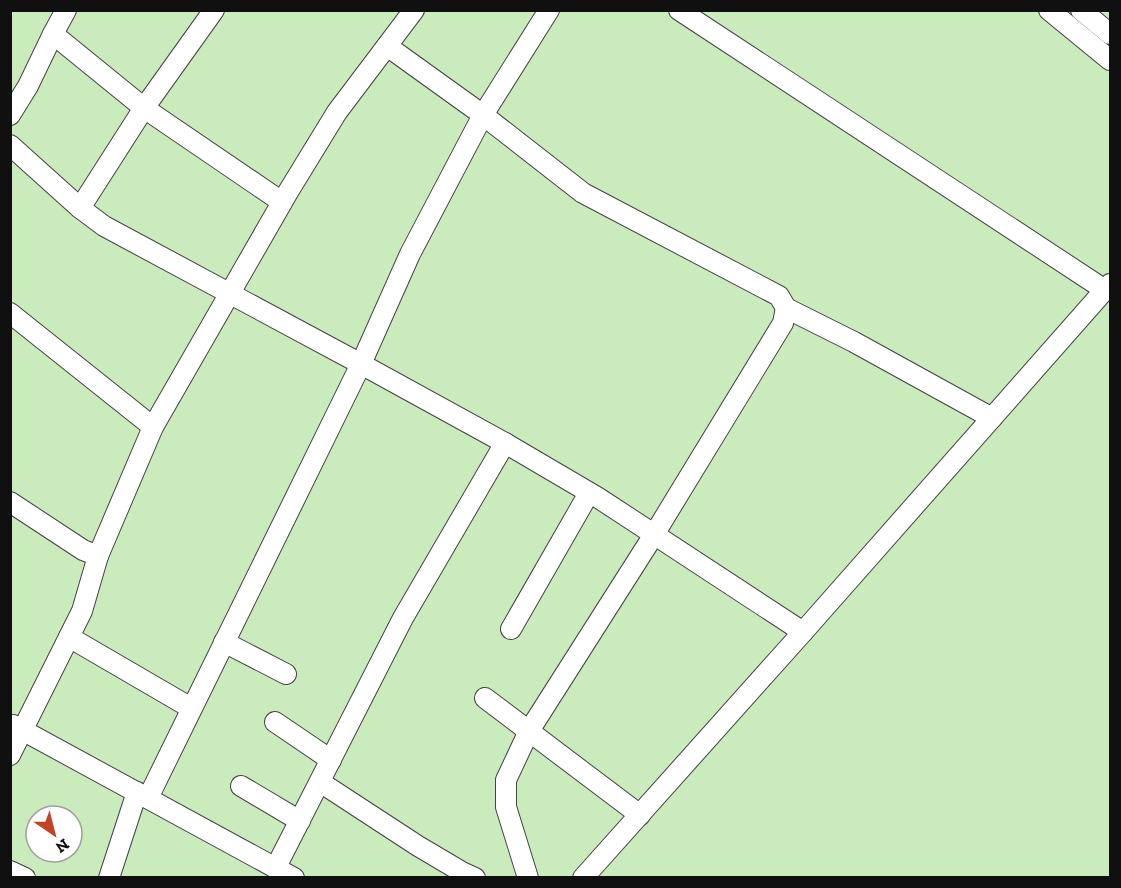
<svg xmlns="http://www.w3.org/2000/svg" width="1121" height="888" viewBox="0 0 1121 888" font-family="'Zilla Slab',serif">
  <rect width="100%" height="100%" fill="#fffff4"/>
  <path fill="#caebbc" fill-rule="evenodd" d="M 10,11 L 1110,11 L 1110,877 L 11,877 ZM 36,816 L 72,816 L 72,852 L 36,852 Z"/>
  <g fill="none" stroke-linecap="round" stroke-linejoin="round">
    <defs>
      <g id="street">
        <polyline points="679,10 1105,290"/>
        <polyline points="1049,10 1110,60"/>
        <polyline points="1081,10 1110,34"/>
        <polyline points="53,34 144,108 282,202"/>
        <polyline points="387,46 483,115 583,193 779,296 786,308 854,342 992,418"/>
        <polyline points="10,115 28,86 53,34 66,10"/>
        <polyline points="10,145 80,208 104,226 361,364 505,443 597,497 803,632"/>
        <polyline points="80,208 144,108 214,10"/>
        <polyline points="10,313 153,427"/>
        <polyline points="10,502 83,550 98,556"/>
        <polyline points="511,629 589,493"/>
        <polyline points="69,637 191,708"/>
        <polyline points="224,642 286,674"/>
        <polyline points="485,698 640,815"/>
        <polyline points="275,722 331,760"/>
        <polyline points="13,725 294,878"/>
        <polyline points="10,755 82,611 98,556 153,427 288,192 337,112 414,10"/>
        <polyline points="320,782 418,846 462,872 475,878"/>
        <polyline points="241,786 300,821"/>
        <polyline points="148,798 361,364 410,254 483,115 549,10"/>
        <polyline points="276,867 403,618 505,443"/>
        <polyline points="10,871 25,878"/>
        <polyline points="109,878 137,792"/>
        <polyline points="528,878 506,807 506,780 529,731 655,533 783,323 786,308"/>
        <polyline points="583,878 803,632 1110,284"/>
      </g>
    </defs>
    <use href="#street" stroke="#434343" stroke-width="22"/>
    <use href="#street" stroke="#fff" stroke-width="20"/>
  </g>
  <rect width="1121" height="888" fill="none" stroke="#101010" stroke-width="24"/>
  <g transform="translate(54 834) rotate(145)"><circle r="28" fill="#ffffff" stroke="#9f9f9f" stroke-width="1.5"/>
  <path d="M0-4.5L10 22L0 15L-10 22Z" fill="#c34125"/>
  <text y="-9" font-size="16" font-weight="bold" text-anchor="middle" fill="#101010">N</text>
  </g>
</svg>
